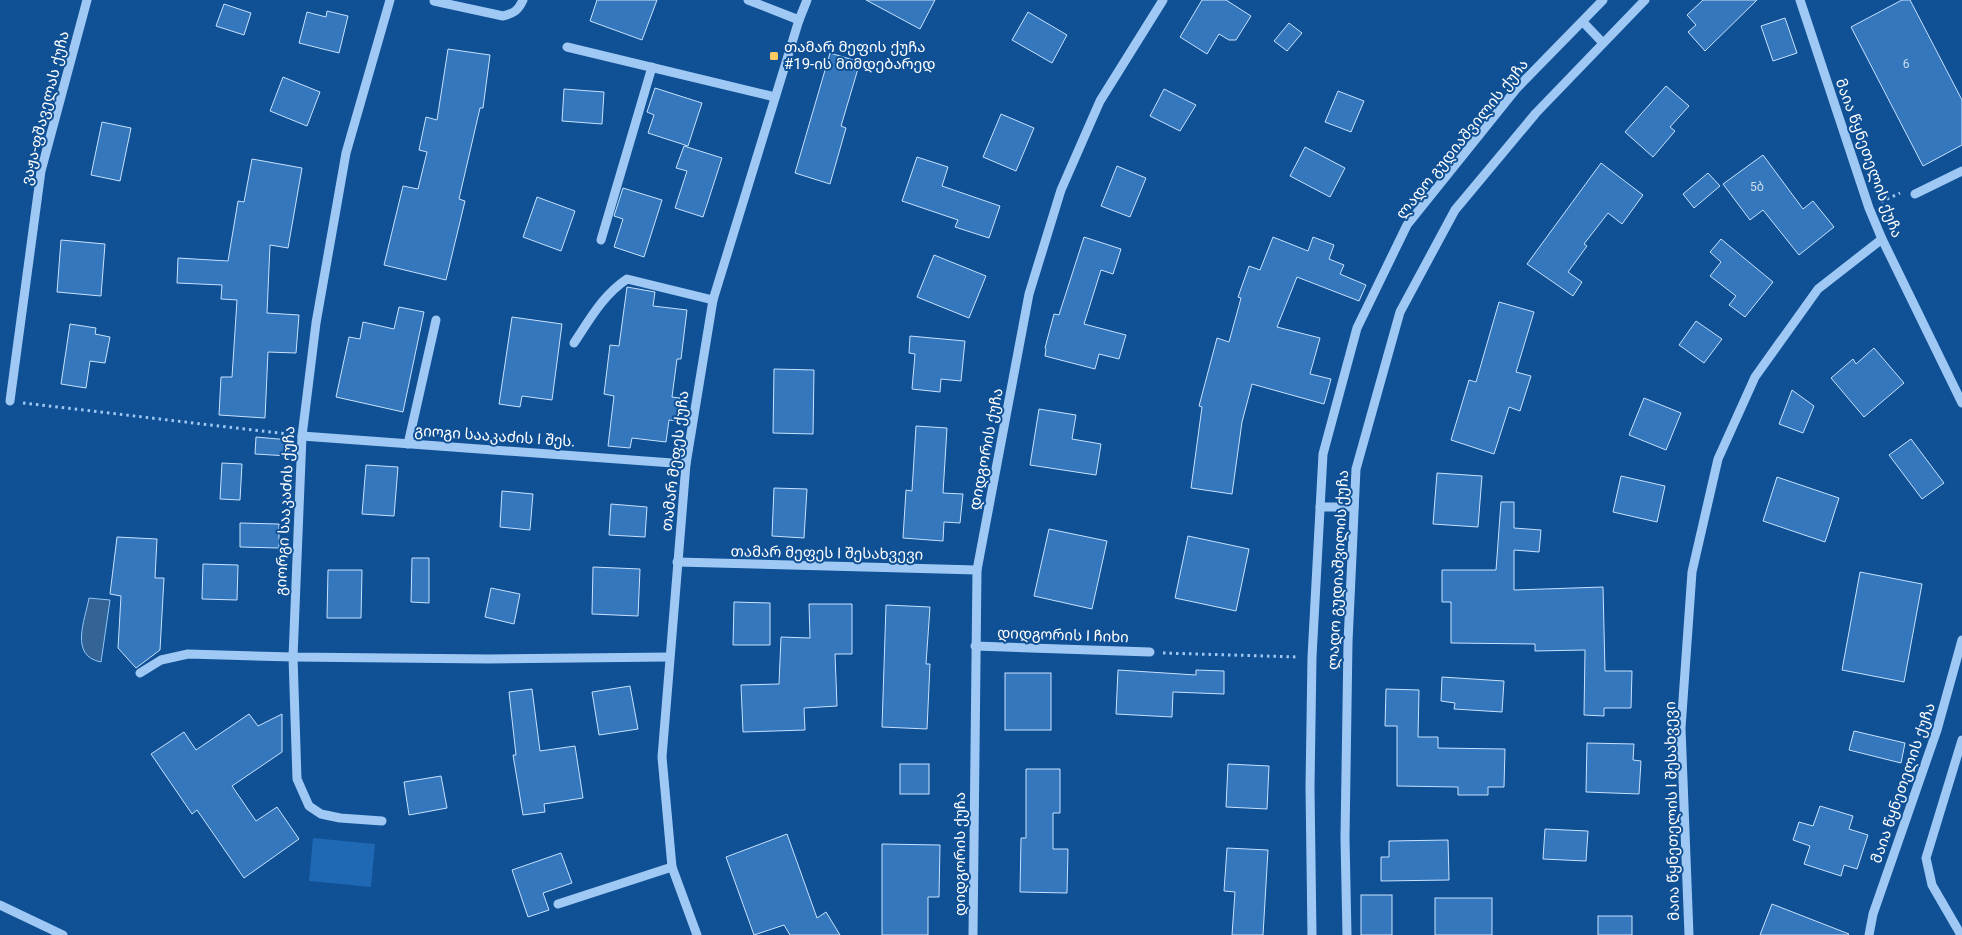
<svg xmlns="http://www.w3.org/2000/svg" width="1962" height="935" viewBox="0 0 1962 935" font-family="Roboto,'Noto Sans Georgian',sans-serif">
  <rect width="100%" height="100%" fill="#105095"/>
  <polygon fill="#1f68b3" points="313,838 375,844 371,887 309,881"/>
  <path fill="#346395" stroke="#90c5f7" d="M 89,598 L 110,600 L 101,662 C 69,656 85,620 89,598 Z"/>
  <g fill="#3477bc" stroke="#c7e2fe">
    <polygon points="597,0 657,0 642,40 590,21"/>
    <polygon points="866,0 935,0 920,29"/>
    <polygon points="1202,0 1226,0 1251,16 1236,40 1229,40 1219,34 1207,54 1180,37"/>
    <polygon points="1703,0 1757,0 1705,51 1688,32 1696,25 1687,15"/>
    <polygon points="1902,0 1910,0 1962,100 1962,145 1923,166 1851,27"/>
    <polygon points="224,4 251,13 244,35 216,26"/>
    <polygon points="327,11 348,16 339,53 299,43 307,12 326,17"/>
    <polygon points="1028,12 1067,35 1052,63 1012,40"/>
    <polygon points="1785,18 1797,53 1773,61 1761,26"/>
    <polygon points="1289,23 1302,33 1287,51 1274,41"/>
    <polygon points="448,49 490,55 483,108 480,108 459,199 465,201 446,280 384,265 403,186 418,189 427,152 419,150 426,117 437,120"/>
    <polygon points="830,53 860,62 841,126 846,128 830,184 795,173"/>
    <polygon points="283,77 320,92 307,126 270,111"/>
    <polygon points="1666,86 1689,106 1670,127 1675,131 1653,157 1625,132"/>
    <polygon points="655,88 702,103 688,146 648,133 654,115 647,112"/>
    <polygon points="564,89 604,92 602,124 562,121"/>
    <polygon points="1164,89 1196,105 1180,131 1150,116"/>
    <polygon points="1338,91 1364,101 1351,132 1325,122"/>
    <polygon points="1001,114 1034,128 1016,171 983,157"/>
    <polygon points="102,122 131,128 120,181 91,175"/>
    <polygon points="684,146 722,158 703,217 675,208 687,171 676,168"/>
    <polygon points="1305,147 1345,168 1330,197 1290,176"/>
    <polygon points="1763,155 1803,209 1813,201 1834,227 1799,255 1763,210 1750,220 1723,184"/>
    <polygon points="917,157 948,167 942,186 1000,206 989,238 955,227 958,220 902,201"/>
    <polygon points="252,159 302,168 288,248 270,245 267,313 299,315 296,353 268,352 265,418 219,415 221,377 232,377 237,300 221,299 222,285 177,283 178,258 228,261 238,201 244,202"/>
    <polygon points="1601,163 1643,195 1622,224 1608,213 1584,244 1587,246 1568,272 1582,282 1573,296 1527,264"/>
    <polygon points="1117,166 1146,178 1130,217 1101,206"/>
    <polygon points="1708,173 1720,186 1694,208 1683,194"/>
    <polygon points="623,188 662,200 644,257 614,247 623,219 614,216"/>
    <polygon points="537,197 575,211 561,251 523,237"/>
    <polygon points="1084,237 1121,249 1113,274 1101,270 1084,324 1126,335 1119,359 1099,354 1095,369 1045,356 1046,349 1045,348 1054,314 1059,315"/>
    <polygon points="1273,237 1308,251 1313,237 1334,245 1329,259 1344,265 1340,274 1366,285 1359,301 1297,277 1277,327 1320,338 1310,374 1331,379 1324,404 1252,384 1242,422 1232,494 1191,488 1202,407 1199,406 1217,338 1229,342 1241,298 1238,297 1249,266 1260,270"/>
    <polygon points="1721,239 1773,282 1745,317 1729,305 1736,296 1710,276 1721,262 1710,252"/>
    <polygon points="61,240 105,244 101,296 57,292"/>
    <polygon points="934,255 986,276 969,318 917,297"/>
    <polygon points="627,287 655,292 653,306 687,310 681,359 677,359 672,397 680,398 677,421 669,420 666,442 632,438 630,448 608,446 614,396 604,394 610,345 619,346"/>
    <polygon points="1499,302 1534,312 1516,372 1531,376 1520,411 1509,407 1494,454 1451,440 1469,380 1476,382"/>
    <polygon points="399,307 424,312 403,412 336,397 349,337 360,339 363,322 394,329"/>
    <polygon points="512,317 562,324 552,400 522,396 520,407 499,404"/>
    <polygon points="1696,321 1722,339 1704,363 1679,345"/>
    <polygon points="70,324 96,328 95,334 110,337 105,363 90,361 86,388 61,384"/>
    <polygon points="910,336 965,341 961,381 941,379 940,392 912,389 915,354 909,353"/>
    <polygon points="1874,348 1904,383 1864,417 1831,378 1853,359 1856,364"/>
    <polygon points="774,369 814,370 813,434 773,433"/>
    <polygon points="1792,390 1814,406 1803,433 1779,424"/>
    <polygon points="1644,398 1681,413 1666,450 1629,435"/>
    <polygon points="1039,409 1076,415 1072,439 1101,444 1096,475 1030,465"/>
    <polygon points="916,426 947,428 943,493 963,494 960,523 944,522 943,541 903,538 906,490 912,491"/>
    <polygon points="256,437 290,440 289,456 255,454"/>
    <polygon points="1911,439 1944,483 1922,499 1889,455"/>
    <polygon points="222,463 242,464 240,500 220,499"/>
    <polygon points="366,465 398,467 394,516 362,514"/>
    <polygon points="1437,473 1482,476 1478,527 1433,524"/>
    <polygon points="1621,476 1665,486 1657,522 1613,512"/>
    <polygon points="1777,477 1839,498 1825,542 1763,521"/>
    <polygon points="774,488 807,489 804,538 772,536"/>
    <polygon points="502,491 533,494 530,530 500,527"/>
    <polygon points="1501,502 1514,502 1514,528 1541,530 1539,552 1514,550 1514,590 1603,587 1605,671 1632,671 1631,708 1604,708 1604,716 1584,715 1585,650 1535,651 1535,644 1451,643 1451,602 1442,602 1442,570 1496,570"/>
    <polygon points="611,504 647,507 645,537 609,535"/>
    <polygon points="240,523 279,524 279,548 240,547"/>
    <polygon points="1049,529 1107,541 1092,609 1034,596"/>
    <polygon points="1188,536 1249,549 1236,611 1175,598"/>
    <polygon points="117,537 157,539 155,578 164,578 160,650 136,668 118,648 121,596 110,594"/>
    <polygon points="412,558 429,558 429,603 411,602"/>
    <polygon points="203,564 238,565 237,600 202,599"/>
    <polygon points="593,567 640,569 638,616 592,614"/>
    <polygon points="328,570 362,570 361,618 327,618"/>
    <polygon points="1860,572 1922,584 1904,682 1842,670"/>
    <polygon points="491,588 520,594 514,624 485,617"/>
    <polygon points="734,602 770,603 770,645 733,645"/>
    <polygon points="809,604 852,604 852,654 835,654 837,706 804,708 805,730 743,732 741,685 779,684 781,637 810,638"/>
    <polygon points="886,605 930,607 926,664 930,664 927,729 882,727"/>
    <polygon points="1118,670 1196,675 1196,670 1224,671 1224,694 1173,692 1172,717 1116,714"/>
    <rect x="1005" y="673" width="46" height="57"/>
    <polygon points="1442,677 1504,681 1502,712 1454,709 1455,703 1441,701"/>
    <polygon points="630,686 638,729 599,735 592,692"/>
    <polygon points="532,689 540,751 575,746 583,798 544,804 545,812 523,815 513,755 516,755 509,692"/>
    <polygon points="1386,689 1419,690 1418,737 1438,737 1438,748 1505,749 1504,787 1488,787 1488,795 1458,795 1458,787 1397,786 1397,726 1385,726"/>
    <polygon points="249,714 258,726 282,714 282,752 232,786 256,821 277,807 299,839 244,878 197,810 192,814 151,754 184,732 196,750"/>
    <polygon points="1854,731 1905,743 1901,763 1849,750"/>
    <polygon points="1587,743 1634,744 1633,760 1641,761 1639,794 1586,792"/>
    <rect x="900" y="764" width="29" height="30"/>
    <polygon points="1228,764 1269,766 1267,809 1226,807"/>
    <polygon points="1026,769 1060,769 1060,813 1053,813 1053,849 1068,849 1067,893 1020,892 1021,838 1026,838"/>
    <polygon points="441,776 447,808 409,815 404,782"/>
    <polygon points="1820,806 1853,816 1849,829 1868,835 1857,869 1844,865 1841,876 1804,864 1810,846 1793,840 1799,822 1813,826"/>
    <polygon points="1545,829 1588,831 1586,861 1543,859"/>
    <polygon points="787,834 817,918 826,912 840,935 790,935 784,925 754,935 726,857"/>
    <polygon points="1448,840 1449,880 1381,881 1381,857 1389,857 1389,841"/>
    <polygon points="882,844 940,845 939,897 928,897 928,935 882,935"/>
    <polygon points="1227,848 1268,850 1263,935 1232,935 1235,892 1224,891"/>
    <polygon points="561,853 572,883 543,893 549,910 528,917 512,870"/>
    <rect x="1361" y="895" width="31" height="40"/>
    <rect x="1435" y="898" width="57" height="37"/>
    <polygon points="1772,904 1849,934 1848,935 1760,935"/>
    <rect x="1598" y="916" width="34" height="19"/>
  </g>
  <g fill="none" stroke-linecap="round" stroke-linejoin="round">
    <g stroke="#9fc9f4" stroke-width="3" stroke-dasharray="2.5 4" stroke-linecap="butt">
      <polyline points="1881,202 1900,193"/>
      <polyline points="23,403 288,434"/>
      <polyline points="1163,653 1299,657"/>
    </g>
    <g stroke="#9fc9f4" stroke-width="9">
      <polyline points="390,0 346,153 316,323 302,436 293,657 488,659 669,657"/>
      <polyline points="748,0 799,20"/>
      <polyline points="1800,0 1869,208 1882,239 1962,403"/>
      <path d="M 434,1 L 503,16 C 514,13 518,11 523,0"/>
      <polyline points="1583,22 1603,43"/>
      <polyline points="567,47 775,97"/>
      <polyline points="1915,194 1962,171"/>
      <polyline points="601,240 652,67"/>
      <path d="M 574,343 C 590,319 603,295 627,279 L 713,300"/>
      <polyline points="10,401 41,171 87,0"/>
      <polyline points="302,436 686,464"/>
      <polyline points="408,444 436,320"/>
      <polyline points="1320,507 1354,507"/>
      <polyline points="677,562 977,570"/>
      <polyline points="975,646 1150,652"/>
      <polyline points="140,673 161,660 188,654 293,657 297,779 309,806 321,814 340,818 382,821"/>
      <polyline points="558,904 672,867"/>
      <polyline points="0,905 63,935"/>
      <polyline points="697,935 672,867 662,757 686,464 713,300 799,20 807,0"/>
      <polyline points="973,935 977,570 1029,294 1061,190 1100,101 1163,0"/>
      <polyline points="1312,935 1310,787 1312,657 1323,454 1357,328 1407,225 1517,88 1603,0"/>
      <polyline points="1347,935 1345,838 1348,642 1356,469 1400,312 1455,210 1536,113 1645,0"/>
      <polyline points="1689,935 1681,728 1692,572 1718,459 1755,377 1818,289 1882,239"/>
      <polyline points="1869,935 1873,914 1937,730 1962,640"/>
      <polyline points="1961,935 1932,885 1926,858 1962,740"/>
    </g>
  </g>
  <rect fill="#ffca61" stroke="#105095" stroke-width="2" x="769" y="51" width="10" height="10" rx="2.5"/>
  <g text-anchor="middle" stroke-width="4" stroke-linejoin="round" paint-order="stroke">
    <g font-size="12" fill="#cde">
      <text x="1906" y="68">6</text>
      <text x="1757" y="191">5ბ</text>
    </g>
    <g font-size="15" fill="#fff" stroke="#105095" text-anchor="start">
      <text x="784" y="52">თამარ მეფის ქუჩა<tspan x="784" dy="17">#19-ის მიმდებარედ</tspan></text>
    </g>
    <g font-size="15" fill="#fff" stroke="#105095">
      <text transform="translate(45 108) rotate(-76)" y="5">ვაჟა-ფშაველას ქუჩა</text>
      <text transform="translate(1462 139) rotate(-51)" y="5">ლადო გუდიაშვილის ქუჩა</text>
      <text transform="translate(1869 158) rotate(70)" y="5">მაია წყნეთელის ქუჩა</text>
      <text transform="translate(495 436) rotate(4)" y="5">გიოგი სააკაძის I შეს.</text>
      <text transform="translate(986 449) rotate(-79)" y="5">დიდგორის ქუჩა</text>
      <text transform="translate(675 461) rotate(-83)" y="5">თამარ მეფეს ქუჩა</text>
      <text transform="translate(285 511) rotate(-87)" y="5">გიორგი სააკაძის ქუჩა</text>
      <text transform="translate(827 553) rotate(1)" y="5">თამარ მეფეს I შესახვევი</text>
      <text transform="translate(1338 570) rotate(-87)" y="5">ლადო გუდიაშვილის ქუჩა</text>
      <text transform="translate(1063 635) rotate(2)" y="5">დიდგორის I ჩიხი</text>
      <text transform="translate(1903 783) rotate(-71)" y="5">მაია წყნეთელის ქუჩა</text>
      <text transform="translate(1672 811) rotate(-91)" y="5">მაია წყნეთელის I შესახვევი</text>
      <text transform="translate(960 854) rotate(-90)" y="5">დიდგორის ქუჩა</text>
    </g>
  </g>
</svg>
